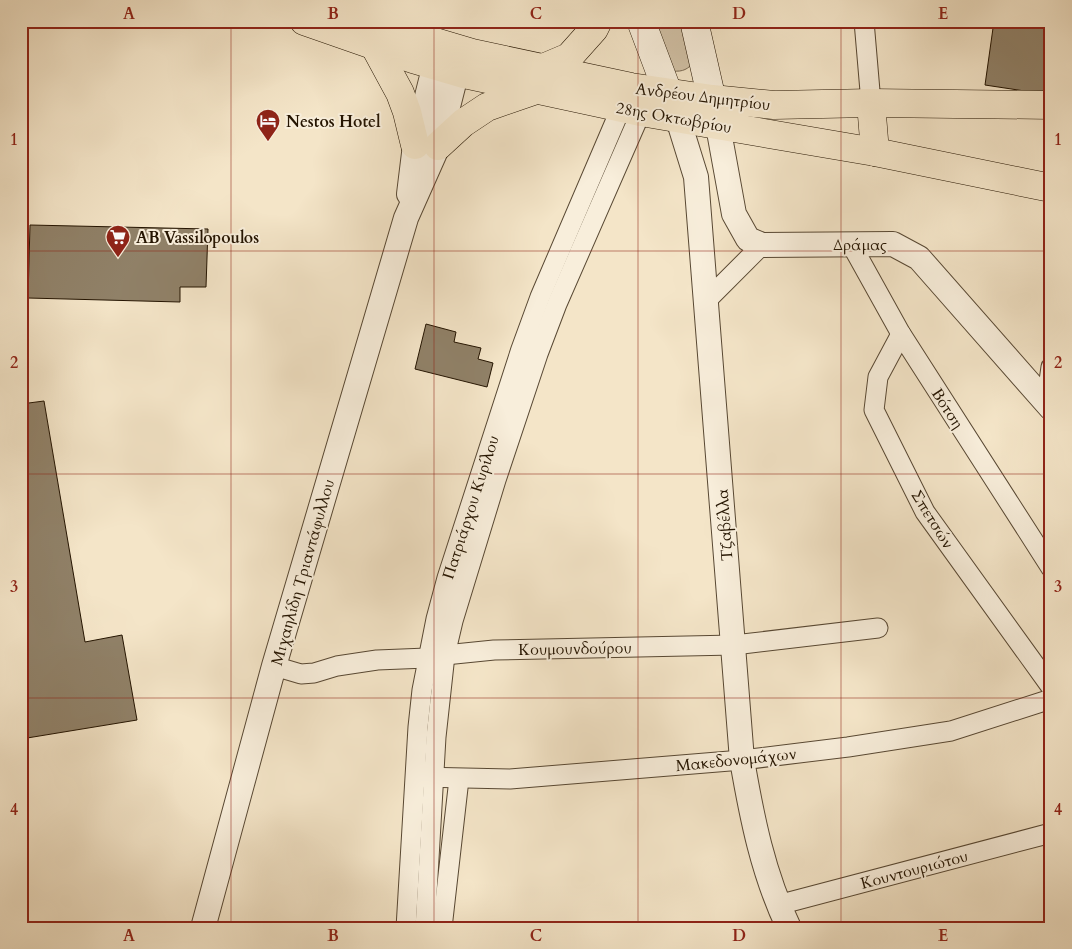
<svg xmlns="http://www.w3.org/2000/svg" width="1072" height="949" viewBox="0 0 1072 949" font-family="Cardo,serif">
  <rect width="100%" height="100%" fill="#f4e5c8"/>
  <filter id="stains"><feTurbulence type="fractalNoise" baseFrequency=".004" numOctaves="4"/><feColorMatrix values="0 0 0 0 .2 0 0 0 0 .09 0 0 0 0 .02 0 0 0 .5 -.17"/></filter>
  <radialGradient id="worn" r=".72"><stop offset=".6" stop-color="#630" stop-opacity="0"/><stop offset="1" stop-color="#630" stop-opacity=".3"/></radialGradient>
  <path fill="#d1c1a6" stroke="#7a6a54" d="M 648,21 L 691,21 L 694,62 C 688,69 683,72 673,71 Z"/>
  <g fill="#908168" stroke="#241401">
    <polygon points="994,21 1051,21 1051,95 985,85"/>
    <polygon points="30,225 208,229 206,287 180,287 180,302 28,298"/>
    <polygon points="426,324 456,332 454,342 481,348 478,359 493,363 487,387 415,369"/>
    <polygon points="44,401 85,642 122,635 137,720 21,739 21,404"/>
  </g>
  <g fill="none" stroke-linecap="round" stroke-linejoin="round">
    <defs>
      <g id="minor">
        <polyline points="864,21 871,103"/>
        <polyline points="851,244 901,334 1051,568"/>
        <polyline points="707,300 762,245"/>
        <polyline points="901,334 878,377 874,410 925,512 1051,687"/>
        <polyline points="1046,402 1051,367"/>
        <polyline points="274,666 301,674 314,673 337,666 377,660 427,658 445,655 494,650 734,645 878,628"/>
        <polyline points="420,777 510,779 742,760 848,747 951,731 1051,699"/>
        <polyline points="778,905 1051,833"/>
        <polyline points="406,928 418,727 422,690 436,619 447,578 521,349 540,297 621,108"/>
        <polyline points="425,928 436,737 445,655 453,621 496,480 538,354 557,304 641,112"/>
        <polyline points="442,928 459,779"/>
      </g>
      <g id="tertiary">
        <path d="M 678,119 L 696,177 L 742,760 C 752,818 763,874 789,928"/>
        <polyline points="718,126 734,214 748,239 762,245 893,244 919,258 1051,408"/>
        <polyline points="409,194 415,145 439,48"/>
        <polyline points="203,928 274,666 406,218 438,146 461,55"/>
      </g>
      <g id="secondary">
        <polyline points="641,21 676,114"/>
        <polyline points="694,21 717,122"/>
      </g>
      <g id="primary">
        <polyline points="304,21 413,59 464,74 641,112 875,152 1051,188"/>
        <polyline points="364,21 472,53 631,87 712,99 774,105 871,103 1051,105"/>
        <polyline points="374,45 400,93 407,112 415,145"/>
        <polyline points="543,68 569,57 594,29 598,21"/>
        <polyline points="871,103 875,152"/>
        <polyline points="438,146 463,123 487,107 536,90"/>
      </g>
    </defs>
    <use href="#minor" stroke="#584833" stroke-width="21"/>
    <use href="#tertiary" stroke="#584833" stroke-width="26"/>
    <use href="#secondary" stroke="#241401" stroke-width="29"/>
    <use href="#primary" stroke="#241401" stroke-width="29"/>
    <use href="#minor" stroke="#f8eedb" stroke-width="19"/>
    <use href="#tertiary" stroke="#f8eedb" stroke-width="24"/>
    <use href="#secondary" stroke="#f8eedb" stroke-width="28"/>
    <use href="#primary" stroke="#f4e5c8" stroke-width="28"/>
  </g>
  <path fill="none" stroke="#8f2418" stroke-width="1" stroke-opacity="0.55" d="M 231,21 L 231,928M 434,21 L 434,928M 638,21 L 638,928M 841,21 L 841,928M 21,251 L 1051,251M 21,474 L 1051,474M 21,698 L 1051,698"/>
  <defs>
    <symbol id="hotel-pin" viewBox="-11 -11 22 30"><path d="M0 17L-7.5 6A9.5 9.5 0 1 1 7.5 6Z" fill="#8f2418" stroke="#f8eedb"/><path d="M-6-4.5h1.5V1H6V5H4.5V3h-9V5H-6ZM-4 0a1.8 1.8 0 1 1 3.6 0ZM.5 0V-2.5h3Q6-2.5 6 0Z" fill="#fff"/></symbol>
    <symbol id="supermarket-pin" viewBox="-11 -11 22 30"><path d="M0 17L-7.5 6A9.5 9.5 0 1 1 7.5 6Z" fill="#8f2418" stroke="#f8eedb"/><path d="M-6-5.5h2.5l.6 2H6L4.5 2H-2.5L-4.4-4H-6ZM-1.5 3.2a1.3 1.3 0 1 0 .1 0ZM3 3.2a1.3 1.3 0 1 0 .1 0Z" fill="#fff"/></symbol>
  </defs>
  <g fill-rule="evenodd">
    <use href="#hotel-pin" x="254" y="107" width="28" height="38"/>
    <use href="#supermarket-pin" x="104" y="223" width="28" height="38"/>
  </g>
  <g text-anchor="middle" stroke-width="4" stroke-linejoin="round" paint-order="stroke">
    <g font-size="16" fill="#241401" stroke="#f8eedb">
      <text transform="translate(703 96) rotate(7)" y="6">Ανδρέου Δημητρίου</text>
      <text transform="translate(674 117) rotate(10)" y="6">28ης Οκτωβρίου</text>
      <text x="860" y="250">Δράμας</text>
      <text transform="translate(948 408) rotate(57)" y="6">Βότση</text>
      <text transform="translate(470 507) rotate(-72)" y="6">Πατριάρχου Κυρίλου</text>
      <text transform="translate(933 519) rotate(58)" y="6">Σπετσών</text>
      <text transform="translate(724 525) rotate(-94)" y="6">Τζαβέλλα</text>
      <text transform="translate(302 572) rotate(-74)" y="6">Μιχαηλίδη Τριαντάφυλλου</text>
      <text transform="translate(575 648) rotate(-1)" y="6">Κουμουνδούρου</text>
      <text transform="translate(736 759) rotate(-6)" y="6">Μακεδονομάχων</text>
      <text transform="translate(914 869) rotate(-15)" y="6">Κουντουριώτου</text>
    </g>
    <g font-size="16" font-weight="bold" fill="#241401" stroke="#f8eedb" text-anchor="start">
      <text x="286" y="127">Nestos Hotel</text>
      <text x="136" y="243">AB Vassilopoulos</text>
    </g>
  </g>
  <rect width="1072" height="949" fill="none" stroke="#f4e5c8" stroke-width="55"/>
  <rect x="28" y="28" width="1016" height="894" fill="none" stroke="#8f2418" stroke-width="2"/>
  <g font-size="16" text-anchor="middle" font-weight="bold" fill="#8f2418">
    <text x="129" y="19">A</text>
    <text x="333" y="19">B</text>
    <text x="536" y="19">C</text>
    <text x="739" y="19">D</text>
    <text x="943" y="19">E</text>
    <text x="14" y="145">1</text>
    <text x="1058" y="145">1</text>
    <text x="14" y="368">2</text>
    <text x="1058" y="368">2</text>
    <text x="14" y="592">3</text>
    <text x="1058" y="592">3</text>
    <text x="14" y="815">4</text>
    <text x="1058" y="815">4</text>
    <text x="129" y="941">A</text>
    <text x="333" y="941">B</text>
    <text x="536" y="941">C</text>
    <text x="739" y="941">D</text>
    <text x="943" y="941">E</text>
  </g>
  <rect width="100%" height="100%" filter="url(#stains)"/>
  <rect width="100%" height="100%" fill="url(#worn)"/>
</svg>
